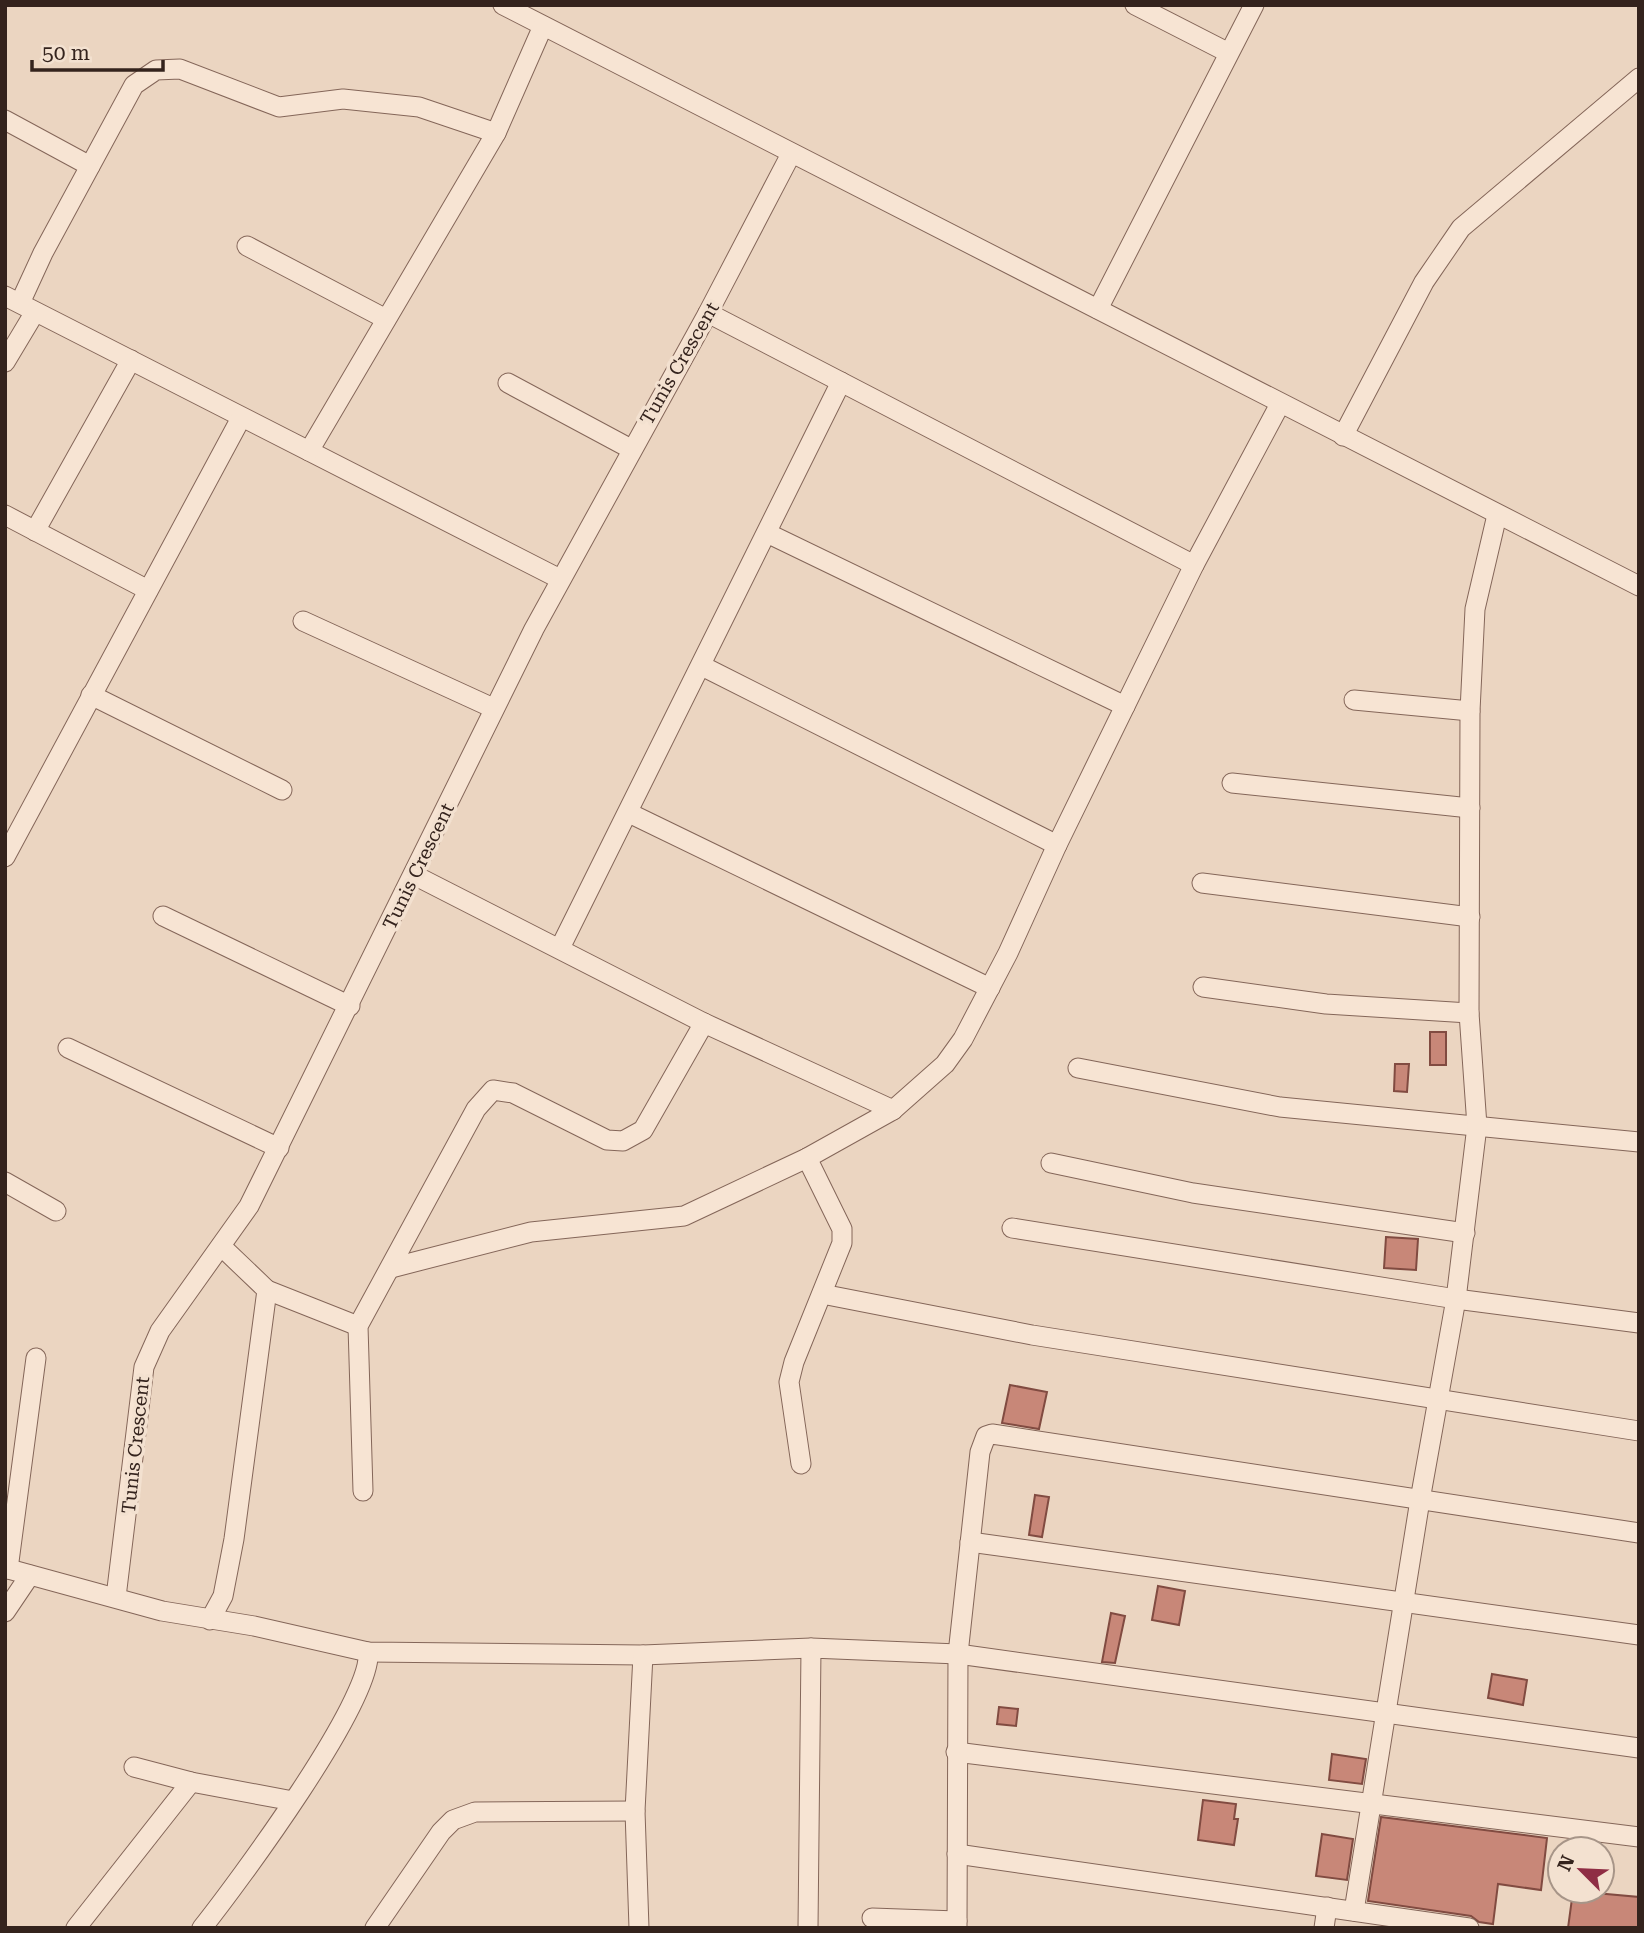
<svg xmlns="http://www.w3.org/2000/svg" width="1644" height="1933" viewBox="0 0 1644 1933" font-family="'Roboto Serif',serif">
  <rect width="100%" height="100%" fill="#ebd5c1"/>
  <g fill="#c88778" stroke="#814b41" stroke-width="2">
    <rect x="1430" y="1032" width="16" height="33"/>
    <polygon points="1395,1064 1409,1064 1407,1092 1394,1091"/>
    <polygon points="1386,1237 1418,1239 1416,1270 1384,1268"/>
    <polygon points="1010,1385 1047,1392 1039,1429 1002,1423"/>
    <polygon points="1035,1495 1049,1497 1042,1537 1029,1535"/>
    <polygon points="1158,1586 1185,1591 1179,1625 1152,1620"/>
    <polygon points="1111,1613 1125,1616 1115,1663 1102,1662"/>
    <polygon points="1492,1674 1527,1680 1523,1705 1488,1698"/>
    <polygon points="999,1707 1018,1709 1016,1726 997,1724"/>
    <polygon points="1332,1754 1366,1759 1362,1784 1329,1780"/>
    <polygon points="1203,1800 1236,1804 1234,1819 1238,1819 1234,1845 1198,1840"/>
    <polygon points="1381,1817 1547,1838 1541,1890 1498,1884 1493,1924 1479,1922 1471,1916 1368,1901"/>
    <polygon points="1322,1834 1353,1839 1347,1880 1316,1876"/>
    <polygon points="1573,1891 1639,1897 1639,1928 1568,1928"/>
  </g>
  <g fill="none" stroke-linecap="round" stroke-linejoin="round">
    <defs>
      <g id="minor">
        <polyline points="503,5 1639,586"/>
        <polyline points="1135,5 1227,52"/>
        <polyline points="5,120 90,166"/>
        <polyline points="247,246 386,319"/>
        <polyline points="5,296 560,579"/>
        <polyline points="20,303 43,253 134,85 156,70 180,69 279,107 343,99 419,107 496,133"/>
        <polyline points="1098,309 1254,5"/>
        <polyline points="708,313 1194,565"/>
        <polyline points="5,362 35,312"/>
        <polyline points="508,383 631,449"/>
        <polyline points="1343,436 1424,282 1461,228 1639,78"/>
        <polyline points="309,451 496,133 543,26"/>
        <polyline points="5,515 148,590"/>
        <polyline points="35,531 131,360"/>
        <polyline points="767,533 1125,706"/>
        <polyline points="303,621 493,708"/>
        <polyline points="702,666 1057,845"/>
        <polyline points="91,695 282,790"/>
        <polyline points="1354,700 1470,711"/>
        <polyline points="1232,783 1470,808"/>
        <polyline points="629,813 990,988"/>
        <polyline points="5,857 241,418"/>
        <polyline points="414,875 704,1023 893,1110"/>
        <polyline points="1202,883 1470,917"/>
        <polyline points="163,916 350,1006"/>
        <polyline points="560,948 841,382"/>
        <polyline points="1203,987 1326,1004 1469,1013"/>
        <polyline points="68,1048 279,1148"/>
        <polyline points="1078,1068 1280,1107 1639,1142"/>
        <polyline points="1051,1163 1193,1193 1465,1233"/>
        <polyline points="5,1182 56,1211"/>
        <polyline points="1012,1228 1456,1299 1639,1323"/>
        <polyline points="221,1246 267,1290 358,1326"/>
        <polyline points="391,1268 531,1232 684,1216 807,1158 893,1110 945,1064 963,1039 1008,953 1057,845 1194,565 1280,404"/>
        <polyline points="822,1294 1032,1335 1639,1431"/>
        <polyline points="801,1464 789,1382 794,1362 842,1243 842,1229 807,1158"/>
        <polyline points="363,1491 358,1326 476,1109 493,1090 513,1093 607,1140 623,1141 643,1130 704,1023"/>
        <polyline points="970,1542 1639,1635"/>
        <polyline points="5,1568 162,1611 254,1626 368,1652 643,1655 811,1648"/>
        <polyline points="8,1569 36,1358"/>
        <polyline points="116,1597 144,1367 160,1331 249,1206 534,629 708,313 791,154"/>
        <polyline points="5,1612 30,1575"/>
        <polyline points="210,1620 223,1596 234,1539 267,1290"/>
        <polyline points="956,1752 1639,1837"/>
        <polyline points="134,1767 191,1782 293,1801"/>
        <polyline points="957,1854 1469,1928"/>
        <polyline points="1354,1911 1420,1500 1456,1299 1477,1126 1469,1013 1470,711 1475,609 1497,515"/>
        <polyline points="872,1918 957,1921"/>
        <polyline points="76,1928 191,1782"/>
        <path d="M 202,1928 C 237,1884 374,1699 368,1652"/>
        <polyline points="375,1928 441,1832 453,1820 475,1812 635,1811"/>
        <polyline points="639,1928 635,1811 643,1655"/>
        <polyline points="808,1928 811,1648 958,1654 1639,1748"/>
        <polyline points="957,1928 958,1654 980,1452 986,1436 992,1434 1639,1533"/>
        <polyline points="1324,1928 1327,1907"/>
      </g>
    </defs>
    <use href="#minor" stroke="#846659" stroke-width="21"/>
    <use href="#minor" stroke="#f7e4d3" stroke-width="19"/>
  </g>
  <g text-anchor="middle" stroke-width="7" stroke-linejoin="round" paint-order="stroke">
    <g font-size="19" fill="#34231d" stroke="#f3e1d0">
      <text transform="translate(679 363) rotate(-60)" y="7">Tunis Crescent</text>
      <text transform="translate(418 866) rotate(-64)" y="7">Tunis Crescent</text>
      <text transform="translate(135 1445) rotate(-84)" y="7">Tunis Crescent</text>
    </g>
  </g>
  <rect width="1644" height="1933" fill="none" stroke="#34231d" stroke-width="14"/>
  <g transform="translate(1581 1870) rotate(294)"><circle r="33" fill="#f3e1d0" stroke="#a79588" stroke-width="2"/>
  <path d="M0-5L12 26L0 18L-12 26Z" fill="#8f2d44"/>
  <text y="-10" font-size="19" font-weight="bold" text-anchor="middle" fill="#34231d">N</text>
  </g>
  <path d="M32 60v10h131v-10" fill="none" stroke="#34231d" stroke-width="3.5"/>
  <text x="42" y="60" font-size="21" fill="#34231d" stroke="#f3e1d0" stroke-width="5" paint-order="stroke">50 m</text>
</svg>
